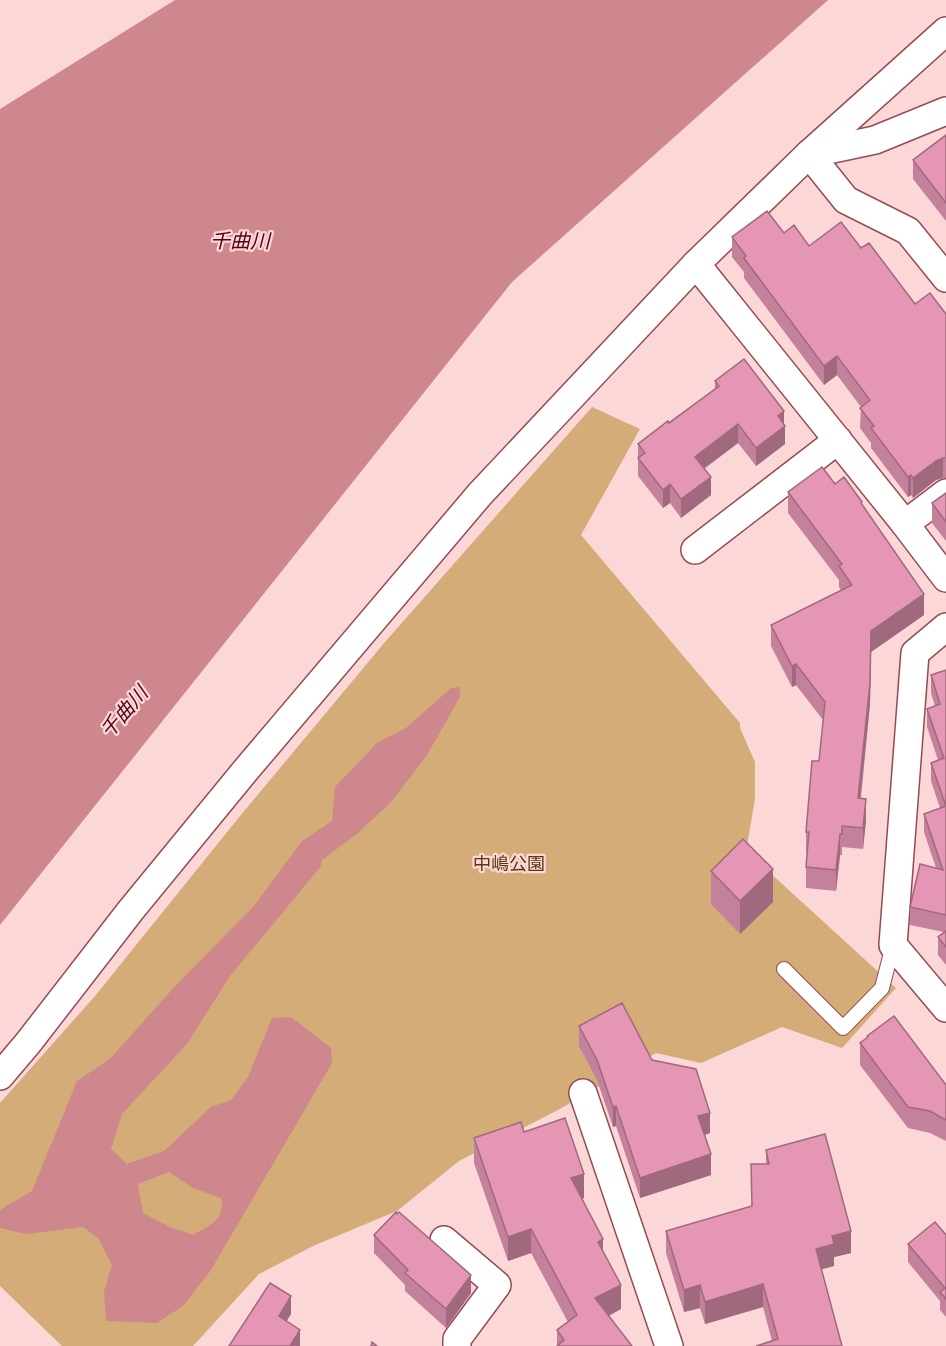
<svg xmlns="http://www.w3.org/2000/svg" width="946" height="1346" viewBox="0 0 946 1346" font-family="'Source Sans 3','Noto Sans JP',sans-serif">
  <rect width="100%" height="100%" fill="#fbd7d8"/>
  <polygon fill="#d3ac77" points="592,407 640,429 581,535 740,723 740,728 755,762 755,799 746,851 896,988 842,1048 782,1027 701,1063 656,1053 558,1110 459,1161 397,1211 313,1246 259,1274 193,1346 62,1346 0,1286 0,1103 95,996 240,816 385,642"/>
  <g fill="#ce878d" fill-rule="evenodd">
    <polygon points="175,0 828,0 512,282 0,925 0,109"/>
    <path d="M 460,687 L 460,697 L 427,755 L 392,801 L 358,833 L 322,860 L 321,866 L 230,976 L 187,1044 L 122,1114 L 111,1149 L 127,1164 L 164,1151 L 211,1107 L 231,1100 L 248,1077 L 272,1018 L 291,1017 L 331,1048 L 332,1063 L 211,1270 L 183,1306 L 157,1323 L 106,1321 L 104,1292 L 112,1265 L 98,1238 L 83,1227 L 26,1234 L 0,1228 L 0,1210 L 32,1191 L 77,1081 L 111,1058 L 176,985 L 253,907 L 302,841 L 332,821 L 335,787 L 377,743 L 406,728 L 451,688 ZM 169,1172 L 193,1188 L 221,1198 C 226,1219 209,1226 193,1235 L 170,1227 L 143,1213 L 138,1184 Z"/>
  </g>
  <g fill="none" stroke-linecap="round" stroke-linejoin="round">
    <defs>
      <polyline id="lane" points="784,969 843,1028 882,988 893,945"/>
      <g id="street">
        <polyline points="946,111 875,140 809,154 846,200 908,231 946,278"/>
        <polyline points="696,264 905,524 946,578"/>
        <polyline points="905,524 946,493"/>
        <polyline points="695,550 838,440"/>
        <polyline points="946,627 915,653 893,945 946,1008"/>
        <polyline points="0,1076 28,1043 131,910 245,771 480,494 696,264 809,154 946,31"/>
        <polyline points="583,1093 669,1346"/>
        <polyline points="444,1240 497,1285 457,1339 457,1346"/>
      </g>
    </defs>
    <use href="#lane" stroke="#964b53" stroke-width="16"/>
    <use href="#street" stroke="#964b53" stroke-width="30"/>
    <use href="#lane" stroke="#fff" stroke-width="14"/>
    <use href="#street" stroke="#fff" stroke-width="27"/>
  </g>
  <g fill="#c4819b">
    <polygon points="946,135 946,221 913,179 913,160"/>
    <polygon points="784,233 809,246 861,248 915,304 946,314 946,478 943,478 936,480 913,498 911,495 908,497 871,448 871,443 860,428 861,407 837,375 824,385 744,278 744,272 732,257 732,237"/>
    <polygon points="715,381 784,424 785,444 756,466 738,443 704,469 711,495 681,518 670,503 663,508 638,476 638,444 715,389"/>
    <polygon points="835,484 862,505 924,615 871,652 870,704 861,798 866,820 863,849 842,847 842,855 840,855 836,891 806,888 806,867 807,853 806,853 806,832 819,761 823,720 796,685 792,687 771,646 771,625 841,590 839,587 839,580 788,513 788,492"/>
    <polygon points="946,493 946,541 932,523 932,503"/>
    <polygon points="946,670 946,965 938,955 938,937 944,932 910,925 910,907 936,868 924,832 924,814 940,808 931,781 931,763 938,760 927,727 927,709 935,706 931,693 931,675"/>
    <polygon points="711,871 773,902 740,934 711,904"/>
    <polygon points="579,1026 710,1133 704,1135 711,1175 640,1198 616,1126 613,1127 597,1080 579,1046"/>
    <polygon points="867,1036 946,1085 946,1141 930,1133 908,1128 860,1065 860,1043 867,1038"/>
    <polygon points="474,1138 584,1198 582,1199 603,1253 621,1309 557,1346 557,1330 568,1322 531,1253 508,1261 474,1163"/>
    <polygon points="766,1150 851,1253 834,1257 834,1266 821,1269 842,1346 772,1341 763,1307 705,1324 700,1308 684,1312 666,1253 666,1231 751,1206 766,1164"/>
    <polygon points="374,1235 471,1293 446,1328 405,1291 405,1285 374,1253"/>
    <polygon points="946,1235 946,1317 940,1310 940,1301 908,1262 908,1244"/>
  </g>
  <g fill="#a0697e">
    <polygon points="837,356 837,375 824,385 824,366"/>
    <polygon points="784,411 784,427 785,426 785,444 756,466 756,448 778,416"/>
    <polygon points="738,424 738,443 695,475 695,457"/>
    <polygon points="943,458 943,478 936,480 913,498 913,478 936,461"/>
    <polygon points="911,475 911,495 908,497 908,477"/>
    <polygon points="711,477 711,495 681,518 681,499"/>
    <polygon points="670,484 670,503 663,508 663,490"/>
    <polygon points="924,594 924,615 871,652 870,704 858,819 858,798 871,631"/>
    <polygon points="796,664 796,685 792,687 792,666"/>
    <polygon points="866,799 866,820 863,849 863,828"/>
    <polygon points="840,834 840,855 836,891 836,870"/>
    <polygon points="773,869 773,902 740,934 740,901"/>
    <polygon points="616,1106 616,1126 613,1127 613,1107"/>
    <polygon points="710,1113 710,1133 698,1137 698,1116"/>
    <polygon points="711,1154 711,1175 640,1198 640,1178"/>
    <polygon points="584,1174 584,1198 571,1202 571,1178"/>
    <polygon points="531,1229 531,1253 508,1261 508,1237"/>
    <polygon points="851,1231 851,1253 834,1257 834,1266 816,1271 816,1249 832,1236"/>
    <polygon points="603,1239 603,1264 598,1242"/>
    <polygon points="471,1275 471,1293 446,1328 446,1309"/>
    <polygon points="763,1284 763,1307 705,1324 705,1302"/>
    <polygon points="621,1285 621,1309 595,1322 595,1298"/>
    <polygon points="700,1285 700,1308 684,1312 684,1290"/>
    <polygon points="291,1296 291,1314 279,1334 279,1316"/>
    <polygon points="300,1330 300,1346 290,1346"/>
  </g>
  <g fill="#e496b4" stroke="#a0697e" stroke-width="1.5">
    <polygon points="946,135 946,203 913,160"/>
    <polygon points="767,211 784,233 794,225 809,246 841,222 861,248 869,243 915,304 930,293 946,314 946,458 943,458 936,461 913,478 911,475 908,477 871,428 874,426 860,408 870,400 837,356 824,366 744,258 746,256 732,237"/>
    <polygon points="744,359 784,411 778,416 785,426 756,448 738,424 695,457 711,477 681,499 670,484 663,490 638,458 645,453 638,444 668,421 669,423 719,386 715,381"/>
    <polygon points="822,467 835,484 844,477 862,502 861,503 924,594 871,631 870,683 858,798 866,799 863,828 842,826 842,834 840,834 836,870 806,867 809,832 806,832 812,761 819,761 825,702 796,664 792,666 771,625 852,585 839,566 842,564 788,492"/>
    <polygon points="946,493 946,522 932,503"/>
    <polygon points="946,670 946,915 910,907 920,864 943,870 924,814 946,806 931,763 944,758 927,709 940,704 931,675"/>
    <polygon points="743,839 773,869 740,901 711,871"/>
    <polygon points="946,931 946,947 938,937"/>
    <polygon points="622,1003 652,1060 696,1069 710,1113 698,1116 711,1154 640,1178 616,1106 613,1107 597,1060 579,1026"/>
    <polygon points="894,1016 946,1085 946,1120 930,1111 908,1107 860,1043 868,1037 867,1036"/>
    <polygon points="565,1118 584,1174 571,1178 603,1239 598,1242 621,1285 595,1298 632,1346 557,1346 564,1340 557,1330 577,1315 531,1229 508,1237 474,1138 521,1122 524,1132"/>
    <polygon points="825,1134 851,1231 832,1236 834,1244 816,1249 842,1346 756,1346 778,1339 763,1284 705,1302 700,1285 684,1290 666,1231 752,1206 751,1164 769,1164 766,1150"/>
    <polygon points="396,1212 397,1214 399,1212 471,1275 446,1309 405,1273 408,1270 374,1235"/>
    <polygon points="935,1222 946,1235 946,1299 940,1292 945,1288 908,1244"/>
    <polygon points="270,1283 291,1296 279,1316 300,1330 290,1346 229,1346"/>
    <polygon points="372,1342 377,1346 371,1346"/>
  </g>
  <g text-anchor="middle" stroke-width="4.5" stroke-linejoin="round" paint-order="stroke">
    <g font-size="18" fill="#563a0d" stroke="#fbd7d8">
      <text x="509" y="870">中嶋公園</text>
    </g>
    <g font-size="20" font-style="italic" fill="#550017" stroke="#fbd7d8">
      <text x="240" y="248">千曲川</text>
      <text transform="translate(124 712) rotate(-49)" y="7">千曲川</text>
    </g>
  </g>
</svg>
